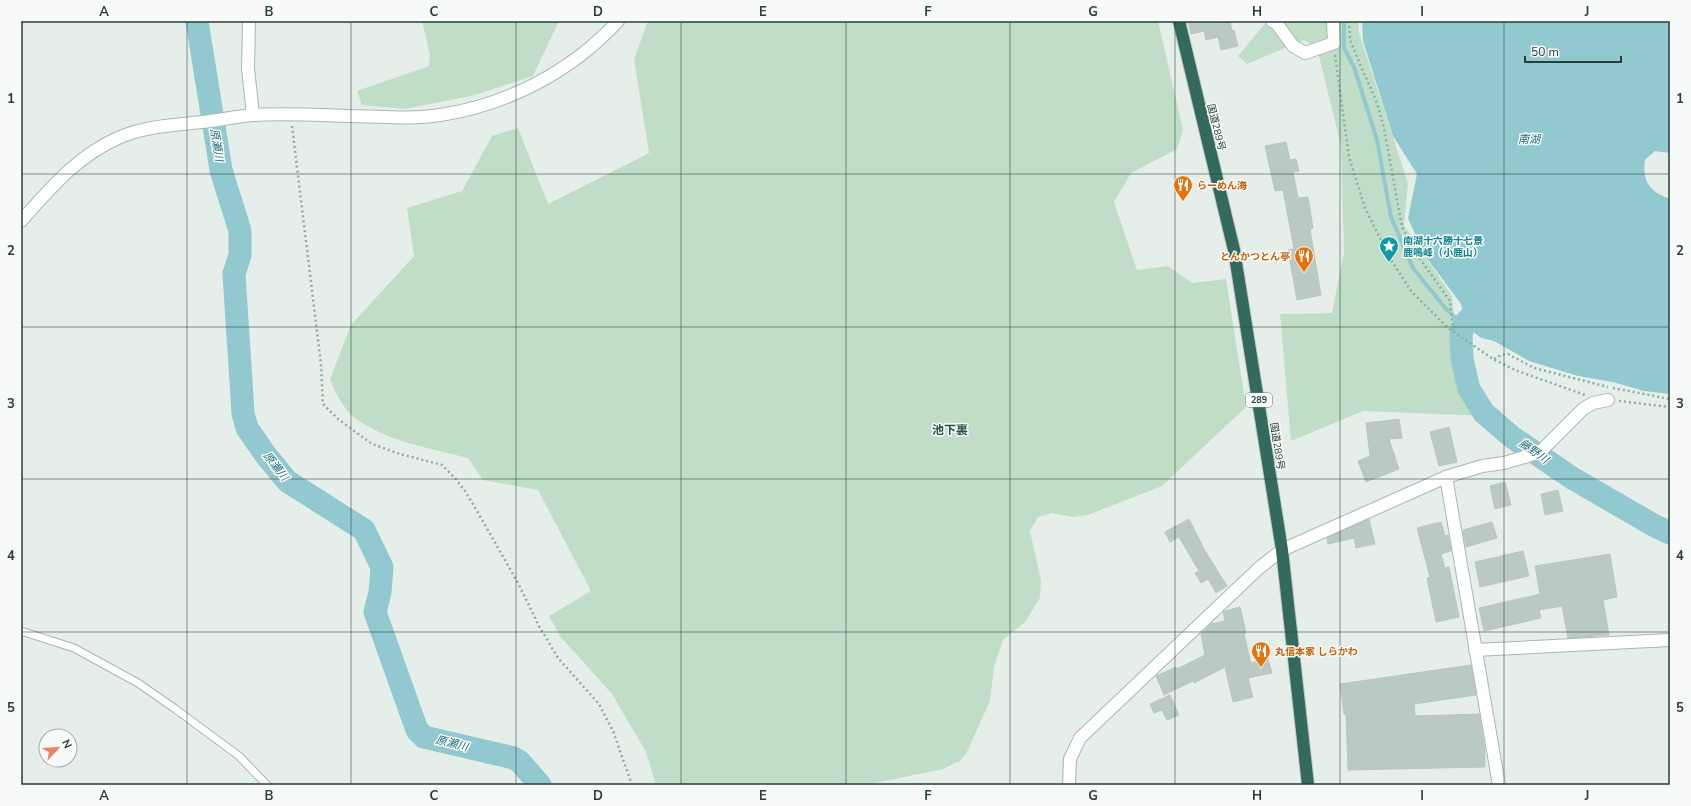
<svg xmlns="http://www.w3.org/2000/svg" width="1691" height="806" viewBox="0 0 1691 806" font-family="'Nunito Sans','Noto Sans JP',sans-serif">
  <rect width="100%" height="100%" fill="#e6eeea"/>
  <g fill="#c0dec7">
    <polygon points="422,21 559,21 533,76 475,95 405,109 362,105 357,91 429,66 430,55"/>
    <path d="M 648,21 L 1158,21 L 1183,130 L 1177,149 L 1131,173 L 1114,202 L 1137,270 L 1168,266 L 1192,283 L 1226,279 L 1246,407 L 1162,486 L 1088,515 L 1072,517 L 1052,513 L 1038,517 L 1030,531 L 1041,580 L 1040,598 L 1025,622 L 1003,640 L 994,667 L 990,701 L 966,754 L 960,761 L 943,769 L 865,785 L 656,785 L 646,752 L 612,694 L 560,636 L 549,616 L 591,591 L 538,490 L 483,480 L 468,458 C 430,448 387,442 355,418 C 345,411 334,391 330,379 L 351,325 L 414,256 L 407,208 L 462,191 L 492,136 L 518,128 L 548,204 L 649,153 L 634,59 Z"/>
    <polygon points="1267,21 1358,21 1359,33 1408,183 1404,225 1452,296 1458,358 1485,416 1363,411 1291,441 1280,314 1332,313 1344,253 1341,146 1317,48 1304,40 1247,64 1238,56"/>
  </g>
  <path fill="#92c8cf" d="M 1362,21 L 1670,21 L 1670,153 L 1655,151 L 1645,160 C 1642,182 1650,192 1670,199 L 1670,394 L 1644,391 L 1613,382 L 1578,376 L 1529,361 L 1494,341 L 1481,338 L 1467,327 L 1461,304 L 1423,253 L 1408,218 L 1417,174 L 1393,136 L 1363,41 Z"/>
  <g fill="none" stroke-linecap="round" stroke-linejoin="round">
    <polyline stroke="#92c8cf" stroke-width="4" points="1344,21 1344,48 1354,67 1377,140 1391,217 1413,268 1445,308 1461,323 1461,334"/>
    <g stroke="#92c8cf" stroke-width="23">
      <polyline points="197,21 221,170 240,231 240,255 234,274 243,413 247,428 265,454 287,481 364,530 382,567 380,592 375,612 417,730 424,737 514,758 520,762 540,785"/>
      <polyline points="1487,300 1465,323 1461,334 1462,359 1469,389 1484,413 1512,437 1572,478 1655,526 1670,533"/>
    </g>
  </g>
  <g fill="#bbc9c3" stroke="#b9c7c1">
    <polygon points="1188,21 1230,21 1232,31 1234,30 1238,46 1221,50 1218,37 1206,40 1204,31 1191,34"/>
    <polygon points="1286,142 1290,160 1296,159 1299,171 1293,172 1298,198 1308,197 1313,228 1310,229 1321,295 1297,300 1288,250 1294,249 1283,190 1275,191 1265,146"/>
    <polygon points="1399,419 1402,438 1389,439 1399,469 1366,482 1358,461 1370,456 1366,423"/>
    <polygon points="1449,427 1457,462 1439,466 1430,432"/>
    <polygon points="1505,482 1511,505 1495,509 1490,486"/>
    <polygon points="1558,490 1563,511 1545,515 1541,494"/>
    <polygon points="1189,519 1204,549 1227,586 1216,593 1208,579 1201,583 1195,573 1199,571 1179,537 1170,542 1165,532"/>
    <polygon points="1369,519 1375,544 1356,548 1354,538 1328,544 1327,538"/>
    <polygon points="1441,522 1445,536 1448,535 1451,551 1441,554 1445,568 1449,567 1459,617 1436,622 1427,578 1430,577 1417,528"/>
    <polygon points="1492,522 1497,538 1466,547 1463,530"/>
    <polygon points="1523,551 1529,576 1480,587 1475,562"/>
    <polygon points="1610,554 1617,597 1603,600 1609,635 1568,638 1562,606 1539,610 1541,618 1484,631 1479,608 1540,594 1535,566"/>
    <polygon points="1240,607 1246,633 1244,634 1251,663 1268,659 1272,673 1248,678 1253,697 1233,702 1225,667 1194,683 1193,681 1164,695 1156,676 1176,667 1177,669 1205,655 1201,634 1211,624 1225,621 1223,612 1225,611"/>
    <polygon points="1471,665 1476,695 1414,704 1415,716 1479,714 1485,749 1485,767 1348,770 1346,714 1344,714 1340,684"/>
    <polygon points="1170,695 1179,715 1167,720 1162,710 1154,713 1150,704"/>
  </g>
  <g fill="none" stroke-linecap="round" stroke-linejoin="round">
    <defs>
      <polyline id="lane" points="21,631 74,648 138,683 174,708 239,756 267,785"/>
      <g id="street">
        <polyline points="1272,21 1277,24 1293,46 1305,53 1334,43 1333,21"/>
        <polyline points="1446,477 1499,785"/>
        <polyline points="1475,650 1670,640"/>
        <polyline points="1069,785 1070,759 1080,738 1259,568 1282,550 1446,477 1482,466 1504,463 1528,456 1542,450 1583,409 1593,403 1608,400"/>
      </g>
      <g id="secondary">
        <polyline points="249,21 248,68 253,115"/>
        <path d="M 21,221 C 50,189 77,156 118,138 C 144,126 175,125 202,122 C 219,120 235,117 252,115 C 283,113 316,115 348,116 C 379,116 409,120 440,115 C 508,105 572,71 618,21"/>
      </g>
      <polyline id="highway" points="1179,21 1234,250 1282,550 1308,785"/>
    </defs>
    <use href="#lane" stroke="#a9b6b1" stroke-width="9"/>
    <use href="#street" stroke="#a9b6b1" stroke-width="14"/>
    <use href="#secondary" stroke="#a5b9b1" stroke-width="14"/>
    <use href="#highway" stroke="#c2c9c7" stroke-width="14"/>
    <g stroke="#88b0a2" stroke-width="2.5" stroke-dasharray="2 3" stroke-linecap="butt">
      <polyline points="1349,21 1350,40 1362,69 1376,100 1384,128 1402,227 1418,256 1450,301 1453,330"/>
      <polyline points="1335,55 1349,157 1365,208 1391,260 1411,291 1448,328 1493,359 1515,370 1585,395"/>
      <polyline points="292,126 321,364 323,404 338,419 372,444 400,454 442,465 455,478 465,491 477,511 518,583 539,626 558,658 599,704 613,731 632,785"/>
      <polyline points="1494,359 1501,355 1508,354 1534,368 1608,387"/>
      <polyline points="1613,388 1670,399"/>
      <polyline points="1619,401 1670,407"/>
    </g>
    <use href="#lane" stroke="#fff" stroke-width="7"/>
    <use href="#street" stroke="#fff" stroke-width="12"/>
    <use href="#secondary" stroke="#fff" stroke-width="12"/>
    <use href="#highway" stroke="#336a5d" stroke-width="12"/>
  </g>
  <path fill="none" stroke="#263f38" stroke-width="1" stroke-opacity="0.55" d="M 187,21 L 187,785M 351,21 L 351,785M 516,21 L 516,785M 681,21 L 681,785M 846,21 L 846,785M 1010,21 L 1010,785M 1175,21 L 1175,785M 1340,21 L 1340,785M 1504,21 L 1504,785M 21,174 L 1670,174M 21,327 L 1670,327M 21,479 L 1670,479M 21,632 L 1670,632"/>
  <defs>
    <symbol id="restaurant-pin" viewBox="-11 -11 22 30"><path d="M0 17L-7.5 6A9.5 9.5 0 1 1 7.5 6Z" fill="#e8710a" stroke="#f7faf8"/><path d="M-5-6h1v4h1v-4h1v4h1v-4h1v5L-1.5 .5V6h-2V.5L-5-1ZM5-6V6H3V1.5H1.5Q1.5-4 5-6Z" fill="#fff"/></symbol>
    <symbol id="sight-pin" viewBox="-11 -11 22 30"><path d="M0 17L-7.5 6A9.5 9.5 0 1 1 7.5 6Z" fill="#0f9aa8" stroke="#f7faf8"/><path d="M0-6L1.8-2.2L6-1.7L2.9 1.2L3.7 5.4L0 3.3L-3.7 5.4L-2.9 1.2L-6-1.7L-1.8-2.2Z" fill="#fff"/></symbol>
  </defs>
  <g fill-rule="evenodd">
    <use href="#restaurant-pin" x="1172" y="174" width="22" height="30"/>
    <use href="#sight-pin" x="1378" y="235" width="22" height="30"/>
    <use href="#restaurant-pin" x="1293" y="245" width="22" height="30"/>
    <use href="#restaurant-pin" x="1250" y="640" width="22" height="30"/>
  </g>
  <g text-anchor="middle" stroke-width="3" stroke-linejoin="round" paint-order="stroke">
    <rect fill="#f7faf8" stroke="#657772" stroke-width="1" x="1246" y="393" width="26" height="14" rx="3"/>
    <g font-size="9" font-weight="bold" fill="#263f38">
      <text x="1259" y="403">289</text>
    </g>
    <g font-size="10" fill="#263f38" stroke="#f7faf8">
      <text transform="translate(1217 127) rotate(76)" y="4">国道289号</text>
      <text transform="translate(1278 446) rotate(81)" y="4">国道289号</text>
    </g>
    <g font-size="10" font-weight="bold" fill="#c56008" stroke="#f7faf8" text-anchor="start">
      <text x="1197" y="189">らーめん海</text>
      <text x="1290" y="260" text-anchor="end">とんかつとん亭</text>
      <text x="1275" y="655">丸信本家 しらかわ</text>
    </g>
    <g font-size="10" font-weight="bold" fill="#0d838f" stroke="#f7faf8" text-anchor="start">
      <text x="1403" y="244">南湖十六勝十七景<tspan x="1403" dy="12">鹿鳴峰（小鹿山）</tspan></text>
    </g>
    <g font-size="11" font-style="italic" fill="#226d79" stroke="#f7faf8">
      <text x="1529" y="143">南湖</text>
      <text transform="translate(217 145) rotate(81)" y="4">原瀬川</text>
      <text transform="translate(1534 451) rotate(35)" y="4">藤野川</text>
      <text transform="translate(276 466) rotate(52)" y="4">原瀬川</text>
      <text transform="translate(452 743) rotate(14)" y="4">原瀬川</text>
    </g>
    <g font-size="12" font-weight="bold" fill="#225144" stroke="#f7faf8">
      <text x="950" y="434">池下裏</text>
    </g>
  </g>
  <rect width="1691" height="806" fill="none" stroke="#f7faf8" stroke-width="44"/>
  <g transform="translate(58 748) rotate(65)"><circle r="19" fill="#f7faf8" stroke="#a3afab"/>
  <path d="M0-3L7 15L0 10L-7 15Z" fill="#ea8468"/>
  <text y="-6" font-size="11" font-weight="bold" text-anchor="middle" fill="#263f38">N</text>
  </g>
  <path d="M1525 56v6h96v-6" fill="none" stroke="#263f38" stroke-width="2"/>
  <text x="1531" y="56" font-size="12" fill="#263f38" stroke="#f7faf8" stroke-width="3" paint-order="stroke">50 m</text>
  <rect x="22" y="22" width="1647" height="762" fill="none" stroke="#263f38" stroke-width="1.5"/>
  <g font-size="13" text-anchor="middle" font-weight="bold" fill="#263f38">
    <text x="104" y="16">A</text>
    <text x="269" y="16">B</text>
    <text x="434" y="16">C</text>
    <text x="598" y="16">D</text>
    <text x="763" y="16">E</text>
    <text x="928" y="16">F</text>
    <text x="1093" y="16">G</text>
    <text x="1257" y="16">H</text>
    <text x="1422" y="16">I</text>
    <text x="1587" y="16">J</text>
    <text x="11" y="103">1</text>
    <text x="1680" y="103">1</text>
    <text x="11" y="255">2</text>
    <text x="1680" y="255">2</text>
    <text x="11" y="408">3</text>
    <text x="1680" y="408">3</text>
    <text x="11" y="560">4</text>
    <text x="1680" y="560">4</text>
    <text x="11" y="712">5</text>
    <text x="1680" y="712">5</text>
    <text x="104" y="800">A</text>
    <text x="269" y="800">B</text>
    <text x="434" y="800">C</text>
    <text x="598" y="800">D</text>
    <text x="763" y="800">E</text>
    <text x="928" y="800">F</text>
    <text x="1093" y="800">G</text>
    <text x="1257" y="800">H</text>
    <text x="1422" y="800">I</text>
    <text x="1587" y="800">J</text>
  </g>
</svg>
